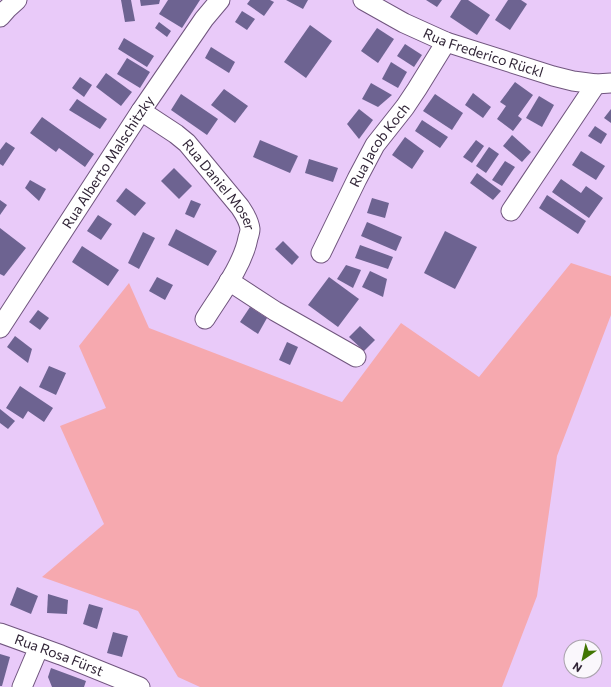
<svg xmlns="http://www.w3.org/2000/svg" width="611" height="687" viewBox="0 0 611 687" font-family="Commissioner,sans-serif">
  <rect width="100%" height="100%" fill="#e9caf9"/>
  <polygon fill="#f6a9af" points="571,263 611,276 611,315 557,456 537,596 502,687 200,687 178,677 138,611 42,577 104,524 60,426 106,408 79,346 129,283 149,328 342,402 401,323 479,377"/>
  <g fill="#6d6391">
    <polygon points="121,0 131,0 135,21 125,22"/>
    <polygon points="140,0 160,0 159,4 141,6"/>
    <polygon points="168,0 200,0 182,28 159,14"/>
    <polygon points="250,0 270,0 274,2 264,16 247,4"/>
    <polygon points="286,0 308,0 303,9"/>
    <polygon points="426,0 442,0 437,7"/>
    <polygon points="461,0 468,0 490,15 477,35 450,17"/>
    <polygon points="508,0 521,0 527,4 510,30 495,20"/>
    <polygon points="242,11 255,19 247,30 235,22"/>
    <polygon points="159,22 171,31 167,37 155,28"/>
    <polygon points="310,25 332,41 306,78 284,62"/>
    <polygon points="377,28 394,39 378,63 361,51"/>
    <polygon points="124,38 154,56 147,67 118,49"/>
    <polygon points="405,44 422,55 414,67 397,56"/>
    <polygon points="211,47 235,62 229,73 205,58"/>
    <polygon points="127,58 150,72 140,88 117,74"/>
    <polygon points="391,62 407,72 398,88 382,79"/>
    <polygon points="106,73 132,92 121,106 96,87"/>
    <polygon points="80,77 92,85 84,97 72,88"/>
    <polygon points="515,82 533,95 518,116 522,119 513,131 497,119 506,106 500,102"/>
    <polygon points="371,83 392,95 378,107 362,99"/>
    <polygon points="224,89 248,106 235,123 211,105"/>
    <polygon points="473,93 491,107 483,118 465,105"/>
    <polygon points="181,94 218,119 207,135 171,110"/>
    <polygon points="435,94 463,113 452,130 423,111"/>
    <polygon points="539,96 554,105 542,127 526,118"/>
    <polygon points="77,99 107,119 100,129 69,110"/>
    <polygon points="359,109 373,120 359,139 347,124"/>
    <polygon points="611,109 611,123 604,118"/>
    <polygon points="42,117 94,154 85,167 59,148 56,152 30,133"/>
    <polygon points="422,120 448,137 440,148 415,131"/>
    <polygon points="595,126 607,134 601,144 588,136"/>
    <polygon points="512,135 531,152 522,162 503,146"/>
    <polygon points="405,137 424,151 412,169 392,155"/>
    <polygon points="260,140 298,156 290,173 253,157"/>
    <polygon points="476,140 484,146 472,163 463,157"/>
    <polygon points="6,142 15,148 3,166 0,164 0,150"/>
    <polygon points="489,147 499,154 486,173 476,166"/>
    <polygon points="581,151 605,166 596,180 572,165"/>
    <polygon points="309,159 338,168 333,182 305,173"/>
    <polygon points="505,161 515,167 502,186 492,180"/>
    <polygon points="174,168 192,186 179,199 161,181"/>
    <polygon points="477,173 501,191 493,200 470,183"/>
    <polygon points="561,179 581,193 586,186 603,198 589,218 552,192"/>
    <polygon points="30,180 46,189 39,201 25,188"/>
    <polygon points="126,188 146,203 135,216 116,201"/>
    <polygon points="547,195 586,221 578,234 539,208"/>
    <polygon points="372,198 389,203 385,218 367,213"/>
    <polygon points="0,200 7,205 0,215"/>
    <polygon points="191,200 201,204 194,218 185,214"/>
    <polygon points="98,215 112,224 101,240 87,231"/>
    <polygon points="367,222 402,237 396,251 361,236"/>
    <polygon points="0,228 26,248 4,276 0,274"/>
    <polygon points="176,229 217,251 208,266 168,245"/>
    <polygon points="445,231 477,247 455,289 424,273"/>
    <polygon points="143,232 155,238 139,269 128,263"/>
    <polygon points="283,241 299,257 292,265 275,249"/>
    <polygon points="360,245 393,257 388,269 355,258"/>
    <polygon points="82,246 119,270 108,286 72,262"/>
    <polygon points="346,265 361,270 353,288 337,279"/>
    <polygon points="370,271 387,279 383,297 362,287"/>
    <polygon points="157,277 173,285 165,300 149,291"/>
    <polygon points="329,277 359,299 338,327 308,305"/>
    <polygon points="250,307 267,318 258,334 240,322"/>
    <polygon points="38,310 49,318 40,330 29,322"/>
    <polygon points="360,326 375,340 364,351 349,337"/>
    <polygon points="15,336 32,349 28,363 7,347"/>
    <polygon points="287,342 298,347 290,365 279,360"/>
    <polygon points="49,366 66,373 56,395 39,387"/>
    <polygon points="20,386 53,408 44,422 28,411 23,419 6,408"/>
    <polygon points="0,409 15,421 8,429 0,423"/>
    <polygon points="17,587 38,596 31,614 10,605"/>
    <polygon points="48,594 68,600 67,614 47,613"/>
    <polygon points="89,604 103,608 97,629 83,624"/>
    <polygon points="113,632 128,636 122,657 107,653"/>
    <polygon points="0,654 10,657 2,686 0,686"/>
    <polygon points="51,668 86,681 84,687 52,687 48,677"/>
  </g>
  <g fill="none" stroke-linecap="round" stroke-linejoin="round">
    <defs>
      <g id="minor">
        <path id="s1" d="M 363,0 L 404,23 L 446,42 L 553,76 L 573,81 L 596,84 L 611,83"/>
        <polyline points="0,17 7,9 17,0"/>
        <path id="s2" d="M 141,111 L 176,134 L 187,143 L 240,207 C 244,213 249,220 250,229 C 250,232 249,235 248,238 C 243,265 220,295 205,319"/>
        <polyline points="511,211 596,84"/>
        <path id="s3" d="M 321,253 L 357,179 L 375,145 L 405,107 L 417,89 L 446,42"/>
        <polyline points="229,281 275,311 356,357"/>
        <path id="s4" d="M 0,328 L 141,111 L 204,19 L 220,0"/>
        <path id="s5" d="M 0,633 L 61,655 L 140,687"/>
        <polyline points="22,687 39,647"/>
      </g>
    </defs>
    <use href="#minor" stroke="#70557e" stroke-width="21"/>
    <use href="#minor" stroke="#fff" stroke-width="19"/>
  </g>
  <g text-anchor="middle" stroke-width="4" stroke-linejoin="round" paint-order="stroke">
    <g font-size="14" fill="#312537" stroke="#faf7fc">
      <text dy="5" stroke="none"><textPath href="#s1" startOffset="132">Rua Frederico Rückl</textPath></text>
      <text dy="5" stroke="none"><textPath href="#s3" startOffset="123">Rua Jacob Koch</textPath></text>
      <text dy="5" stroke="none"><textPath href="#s4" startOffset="198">Rua Alberto Malschitzky</textPath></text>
      <text dy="5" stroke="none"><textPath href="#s2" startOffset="109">Rua Daniel Moser</textPath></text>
      <text dy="5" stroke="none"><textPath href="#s5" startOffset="63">Rua Rosa Fürst</textPath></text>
    </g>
  </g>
  <g transform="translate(583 659) rotate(214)"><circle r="19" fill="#faf7fc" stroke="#aaa3ad"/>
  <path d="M0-3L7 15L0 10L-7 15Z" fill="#417603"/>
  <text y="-6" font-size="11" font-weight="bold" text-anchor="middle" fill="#312537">N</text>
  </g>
</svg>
